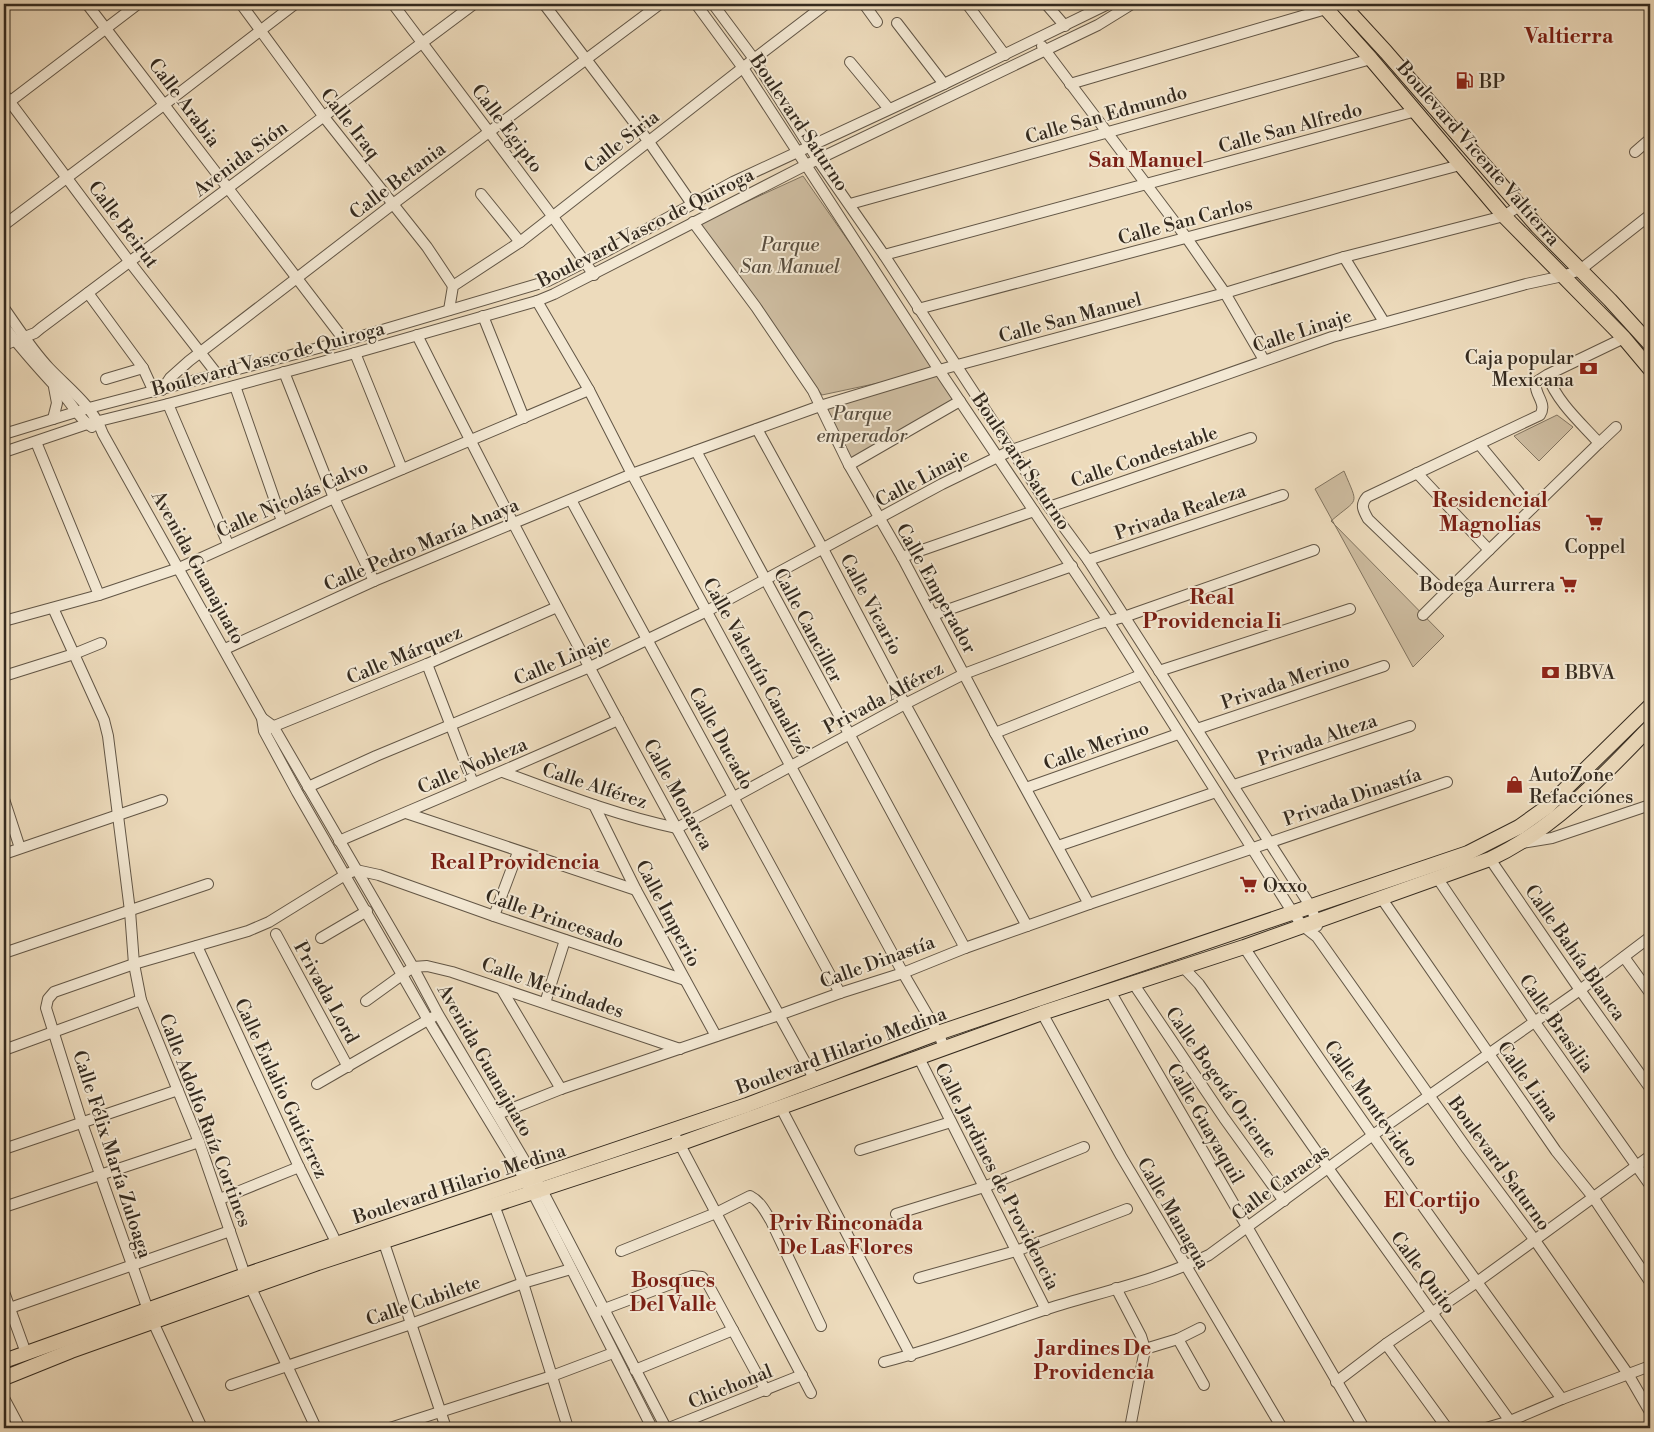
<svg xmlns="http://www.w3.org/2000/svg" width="1654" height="1432" viewBox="0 0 1654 1432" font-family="'Libre Bodoni',serif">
  <rect width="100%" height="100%" fill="#eddbbc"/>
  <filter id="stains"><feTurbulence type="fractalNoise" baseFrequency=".004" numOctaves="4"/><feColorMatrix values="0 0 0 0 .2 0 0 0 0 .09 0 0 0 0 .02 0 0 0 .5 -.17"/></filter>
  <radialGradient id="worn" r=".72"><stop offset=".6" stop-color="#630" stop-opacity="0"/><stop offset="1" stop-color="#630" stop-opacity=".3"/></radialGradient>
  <g fill="#cebda1" stroke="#817460">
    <polygon points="803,176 960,401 849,465 820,406 930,372 822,395 698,224"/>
    <polygon points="1557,415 1573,427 1539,461 1514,436"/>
    <path d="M 1344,471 C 1359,507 1359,497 1331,521 L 1444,636 L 1413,667 L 1315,489 Z"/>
  </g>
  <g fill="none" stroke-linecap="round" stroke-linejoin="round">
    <defs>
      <g id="minor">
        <polyline points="87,4 345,341"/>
        <polyline points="241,4 324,117 427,247 453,286"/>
        <polyline points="393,4 553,217 594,275"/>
        <polyline points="544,4 649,142 692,204"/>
        <polyline points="696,4 743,68 939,370 1108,621 1293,913 1303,926 1317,937 1467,1149 1534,1239 1628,1374 1650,1412"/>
        <polyline points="713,4 754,59 818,160 884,255 1049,507 1088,560 1311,907 1316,921 1317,926"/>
        <polyline points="864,4 877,22"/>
        <polyline points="967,4 1005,55"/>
        <polyline points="1046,4 1065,26"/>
        <polyline points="897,23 944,84"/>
        <polyline points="1042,46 1186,237 1225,293 1264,360"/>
        <polyline points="850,62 889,109"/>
        <polyline points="1070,84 1326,9 1340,4"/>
        <polyline points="4,94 129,261 217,374"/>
        <polyline points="4,106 138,4"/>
        <polyline points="1635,152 1650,139"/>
        <polyline points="481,194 520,242"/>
        <polyline points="850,204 1371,59"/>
        <polyline points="693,222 756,307 813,391 849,465 902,557 995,733 1089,904"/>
        <polyline points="4,225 165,104 295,4"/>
        <polyline points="884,255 1416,111"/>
        <polyline points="1344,257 1384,322"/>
        <polyline points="88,293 143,368 154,392"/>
        <polyline points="537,301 589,390 632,474 903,973 938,1033 945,1049"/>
        <path d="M 4,308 C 18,328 32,350 49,368 C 69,389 93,406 103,434 L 262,718 L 264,731 L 297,792 L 428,1020 L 533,1193 L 652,1428"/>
        <polyline points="918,309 1460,165"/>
        <polyline points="449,310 453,286 520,242 754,59 826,4"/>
        <polyline points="483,316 524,418"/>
        <path d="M 4,326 C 23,352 44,374 66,398 C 74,407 81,421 92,427"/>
        <path d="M 417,335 C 543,587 679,834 815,1080"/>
        <polyline points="4,345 35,333 41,328 474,4"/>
        <polyline points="355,353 402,469"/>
        <polyline points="284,372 334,498 374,581"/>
        <path d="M 1547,375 C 1558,403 1579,421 1599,443 L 1445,593 L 1368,519 C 1363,510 1360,505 1367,497 L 1540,415 C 1548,403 1533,394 1536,382 L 1547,375 L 1624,338"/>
        <polyline points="106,379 143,368"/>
        <polyline points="235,386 282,521"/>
        <polyline points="162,390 170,378 189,361 393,204 660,4"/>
        <polyline points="168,404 228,544"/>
        <polyline points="53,419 57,403 54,387"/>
        <polyline points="757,429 823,549 905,704 1027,926"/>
        <polyline points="4,434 89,408 345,341 548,281 605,252 733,182 944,84 1108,4"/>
        <polyline points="36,442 99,595"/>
        <polyline points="1599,443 1616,427"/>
        <polyline points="1479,444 1532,508"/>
        <polyline points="696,451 965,948"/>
        <polyline points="4,452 87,424 168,404 355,353 537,301 554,294 806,165 1098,25 1132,4"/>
        <polyline points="849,465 960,401"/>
        <polyline points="1417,473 1489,550"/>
        <polyline points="571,500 840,993"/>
        <polyline points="1049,507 1251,438"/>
        <polyline points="902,557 1034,511"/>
        <polyline points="1088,560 1283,495"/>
        <polyline points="53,608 104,720 108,736 130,911 134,964 141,1000 199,1142 245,1275 316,1428"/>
        <polyline points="933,615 1072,566"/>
        <polyline points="1423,615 1445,593"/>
        <polyline points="4,621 99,595 179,568 334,498 589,390"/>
        <polyline points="225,649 374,581 632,474 820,406 939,370 1225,293 1344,257 1504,216 1519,206"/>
        <polyline points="427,664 473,783"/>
        <polyline points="1159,671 1350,609"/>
        <polyline points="4,676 74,654 101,643"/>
        <polyline points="262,718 273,726 413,967 438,1014 542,1190 666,1428"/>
        <polyline points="267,729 427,664 557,607"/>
        <polyline points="1197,729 1384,666"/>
        <polyline points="995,733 1141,675"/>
        <path d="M 503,772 C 560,793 618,816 677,828 L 905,704 L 964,674 L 1097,624 L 1124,617 L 1314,550"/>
        <polyline points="1234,785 1410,726"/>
        <polyline points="308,787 376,756 590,667 707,611 942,484 1012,450 1332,337 1526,284 1563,276 1580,270 1650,215"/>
        <polyline points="1026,788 1178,734"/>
        <polyline points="4,799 20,848"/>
        <polyline points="594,805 636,890 716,1036"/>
        <polyline points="406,813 636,890"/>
        <path d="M 339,841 C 432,801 526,762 618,720"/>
        <polyline points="1522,843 1552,838 1650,805"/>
        <polyline points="1058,846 1216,792"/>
        <polyline points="4,854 162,800"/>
        <polyline points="1490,859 1580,990 1650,1088"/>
        <polyline points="1438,879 1534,1021 1650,1185"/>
        <polyline points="1382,899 1556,1151 1593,1197 1650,1282"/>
        <polyline points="494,916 518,852"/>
        <polyline points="276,934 348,1067"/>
        <polyline points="321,938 367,911"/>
        <polyline points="197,946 299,1167 337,1244"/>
        <path d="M 1244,947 C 1345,1100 1453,1250 1562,1399"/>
        <polyline points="4,953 208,884"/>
        <polyline points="1624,957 1650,993"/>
        <polyline points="1182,966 1199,984 1328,1168 1515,1428"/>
        <polyline points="1133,983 1224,1118 1284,1201"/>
        <polyline points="502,990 561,1089"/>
        <polyline points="1110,991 1364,1428"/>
        <polyline points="366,1001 413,967 427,966 452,972 680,1049"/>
        <polyline points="545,1003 565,940"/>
        <polyline points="1042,1013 1121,1156 1282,1428"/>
        <polyline points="4,1050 141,1000"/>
        <polyline points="919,1058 1046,1310"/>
        <polyline points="317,1084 433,1017"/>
        <polyline points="781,1108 911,1356"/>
        <polyline points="498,1114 561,1089 779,1015 840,993 903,973 965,948 1089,904 1447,782"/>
        <polyline points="677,1139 811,1393"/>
        <polyline points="4,1149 178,1090"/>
        <polyline points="860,1150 951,1122"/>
        <polyline points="220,1199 299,1167"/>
        <polyline points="494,1205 523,1283 568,1428"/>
        <polyline points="4,1207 199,1142"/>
        <polyline points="896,1214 984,1187 1084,1147"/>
        <polyline points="383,1240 446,1428"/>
        <path d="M 621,1251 L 716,1213 L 750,1196 C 760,1201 765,1211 771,1221 L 821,1326"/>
        <polyline points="919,1278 1016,1251 1127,1209"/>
        <polyline points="1116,1288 1141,1336 1145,1349 1130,1428"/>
        <polyline points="4,1292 26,1353"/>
        <polyline points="10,1308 230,1231"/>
        <polyline points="148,1310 82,1123 46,1008 48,999 54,992 134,964 248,931 269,922 345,875 356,870 379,875 494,916 685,980"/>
        <polyline points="599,1311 692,1276 702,1277 709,1286 766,1391"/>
        <polyline points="153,1322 202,1428"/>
        <polyline points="1178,1339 1204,1385"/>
        <polyline points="1386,1344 1447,1428"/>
        <polyline points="1145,1349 1178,1339 1200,1328"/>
        <path d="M 884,1362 C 939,1348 992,1327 1047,1309 C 1101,1292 1158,1280 1209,1255 L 1373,1135 L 1580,990 L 1650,937"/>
        <polyline points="635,1370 733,1330"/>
        <polyline points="1336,1382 1386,1344 1477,1282 1650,1156"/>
        <polyline points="231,1385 411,1324 523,1283 571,1269"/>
        <polyline points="4,1398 20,1428"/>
        <polyline points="390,1428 552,1376 613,1353"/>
        <polyline points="669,1428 802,1375"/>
        <polyline points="1486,1428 1510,1421 1562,1399 1650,1366"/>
      </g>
      <g id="major">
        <polyline points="1322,4 1371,59 1504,216 1624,338 1650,369"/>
        <polyline points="1342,4 1386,52 1537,226 1610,300 1650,344"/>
        <polyline points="4,1361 245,1275 747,1105 938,1033 1468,853 1519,827 1547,807 1650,706"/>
        <path d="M 4,1378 L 71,1351 L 318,1263 L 679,1144 L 1042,1013 L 1244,947 L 1490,859 C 1554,829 1602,777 1650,727"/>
      </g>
    </defs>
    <use href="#minor" stroke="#625646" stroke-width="12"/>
    <use href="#major" stroke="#342a1f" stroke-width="16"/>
    <use href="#minor" stroke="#f3e8d3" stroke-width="10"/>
    <use href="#major" stroke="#eddbbc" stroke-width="14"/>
  </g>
  <defs>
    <symbol id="fuel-bare" viewBox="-9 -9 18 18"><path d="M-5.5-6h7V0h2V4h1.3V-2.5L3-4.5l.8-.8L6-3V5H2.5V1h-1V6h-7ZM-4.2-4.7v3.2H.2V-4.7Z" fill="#8f2418" stroke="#f3e8d3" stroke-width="2.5" paint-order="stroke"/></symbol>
    <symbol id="bank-bare" viewBox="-9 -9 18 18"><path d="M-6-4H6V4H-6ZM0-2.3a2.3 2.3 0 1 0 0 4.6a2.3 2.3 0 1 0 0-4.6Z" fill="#8f2418" stroke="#f3e8d3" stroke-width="2.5" paint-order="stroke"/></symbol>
    <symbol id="supermarket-bare" viewBox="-9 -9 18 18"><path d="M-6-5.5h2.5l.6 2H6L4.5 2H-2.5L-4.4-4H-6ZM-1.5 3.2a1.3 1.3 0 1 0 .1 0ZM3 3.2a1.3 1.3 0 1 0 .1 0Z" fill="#8f2418" stroke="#f3e8d3" stroke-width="2.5" paint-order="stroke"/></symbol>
    <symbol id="shop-bare" viewBox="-9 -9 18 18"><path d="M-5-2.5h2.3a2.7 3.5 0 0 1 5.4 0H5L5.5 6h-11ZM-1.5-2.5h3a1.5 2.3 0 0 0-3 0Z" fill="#8f2418" stroke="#f3e8d3" stroke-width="2.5" paint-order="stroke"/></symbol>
  </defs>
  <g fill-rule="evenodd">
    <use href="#fuel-bare" x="1452" y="68" width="25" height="25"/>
    <use href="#bank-bare" x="1576" y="356" width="25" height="25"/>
    <use href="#supermarket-bare" x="1582" y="510" width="25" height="25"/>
    <use href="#supermarket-bare" x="1556" y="572" width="25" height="25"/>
    <use href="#bank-bare" x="1538" y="660" width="25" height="25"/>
    <use href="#shop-bare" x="1502" y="772" width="25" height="25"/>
    <use href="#supermarket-bare" x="1236" y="872" width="25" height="25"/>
  </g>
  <g text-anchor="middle" stroke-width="4" stroke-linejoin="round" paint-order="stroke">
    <g font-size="19" fill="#342a1f" stroke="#f3e8d3" text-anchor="start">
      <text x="1479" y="88">BP</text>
      <text x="1574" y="364" text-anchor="end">Caja popular<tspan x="1574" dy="22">Mexicana</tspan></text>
      <text x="1595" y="553" text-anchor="middle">Coppel</text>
      <text x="1555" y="591" text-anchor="end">Bodega Aurrera</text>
      <text x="1565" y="679">BBVA</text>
      <text x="1529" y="781">AutoZone<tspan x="1529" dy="22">Refacciones</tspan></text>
      <text x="1263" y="892">Oxxo</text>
    </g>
    <g font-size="19" fill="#342a1f" stroke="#f3e8d3">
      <text transform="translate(185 102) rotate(53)" y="7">Calle Arabia</text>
      <text transform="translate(1106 114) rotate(-16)" y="7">Calle San Edmundo</text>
      <text transform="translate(800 122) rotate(56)" y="7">Boulevard Saturno</text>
      <text transform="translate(351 123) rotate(52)" y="7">Calle Iraq</text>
      <text transform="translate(1290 127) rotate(-15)" y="7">Calle San Alfredo</text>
      <text transform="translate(508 128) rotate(53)" y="7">Calle Egipto</text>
      <text transform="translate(621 141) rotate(-38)" y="7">Calle Siria</text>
      <text transform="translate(1479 153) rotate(49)" y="7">Boulevard Vicente Valtierra</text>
      <text transform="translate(240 158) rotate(-37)" y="7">Avenida Sión</text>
      <text transform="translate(397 180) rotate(-37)" y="7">Calle Betania</text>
      <text transform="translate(1185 220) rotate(-15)" y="7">Calle San Carlos</text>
      <text transform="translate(124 224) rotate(53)" y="7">Calle Beirut</text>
      <text transform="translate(645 227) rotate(-27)" y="7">Boulevard Vasco de Quiroga</text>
      <text transform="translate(1070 317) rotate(-15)" y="7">Calle San Manuel</text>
      <text transform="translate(1302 330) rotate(-18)" y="7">Calle Linaje</text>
      <text transform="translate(268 358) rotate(-15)" y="7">Boulevard Vasco de Quiroga</text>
      <text transform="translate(1144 456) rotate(-19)" y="7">Calle Condestable</text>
      <text transform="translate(1022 461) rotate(56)" y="7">Boulevard Saturno</text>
      <text transform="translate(922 477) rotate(-28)" y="7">Calle Linaje</text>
      <text transform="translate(292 498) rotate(-24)" y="7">Calle Nicolás Calvo</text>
      <text transform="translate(1180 511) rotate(-19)" y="7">Privada Realeza</text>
      <text transform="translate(421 544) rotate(-23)" y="7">Calle Pedro María Anaya</text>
      <text transform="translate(199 567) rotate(61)" y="7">Avenida Guanajuato</text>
      <text transform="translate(937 588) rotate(61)" y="7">Calle Emperador</text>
      <text transform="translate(872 604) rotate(62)" y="7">Calle Vicario</text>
      <text transform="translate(809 625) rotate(62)" y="7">Calle Canciller</text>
      <text transform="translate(404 654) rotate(-23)" y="7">Calle Márquez</text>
      <text transform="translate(562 659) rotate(-23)" y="7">Calle Linaje</text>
      <text transform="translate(757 666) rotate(61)" y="7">Calle Valentín Canalizó</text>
      <text transform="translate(1285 681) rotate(-19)" y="7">Privada Merino</text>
      <text transform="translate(883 697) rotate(-28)" y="7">Privada Alférez</text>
      <text transform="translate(722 738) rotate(61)" y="7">Calle Ducado</text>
      <text transform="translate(1317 739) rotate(-19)" y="7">Privada Alteza</text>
      <text transform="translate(1096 745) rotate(-20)" y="7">Calle Merino</text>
      <text transform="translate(472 765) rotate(-23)" y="7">Calle Nobleza</text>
      <text transform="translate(595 785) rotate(18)" y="7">Calle Alférez</text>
      <text transform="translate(679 794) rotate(61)" y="7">Calle Monarca</text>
      <text transform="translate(1352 796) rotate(-19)" y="7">Privada Dinastía</text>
      <text transform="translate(669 913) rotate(62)" y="7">Calle Imperio</text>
      <text transform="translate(555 918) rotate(19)" y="7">Calle Princesado</text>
      <text transform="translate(1576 952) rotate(55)" y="7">Calle Bahía Blanca</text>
      <text transform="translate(877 961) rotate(-20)" y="7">Calle Dinastía</text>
      <text transform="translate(553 987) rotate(19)" y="7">Calle Merindades</text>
      <text transform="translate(327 992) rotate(61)" y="7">Privada Lord</text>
      <text transform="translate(1557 1023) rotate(55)" y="7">Calle Brasilia</text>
      <text transform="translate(841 1050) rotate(-20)" y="7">Boulevard Hilario Medina</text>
      <text transform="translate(486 1060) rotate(60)" y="7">Avenida Guanajuato</text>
      <text transform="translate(1529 1081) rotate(55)" y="7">Calle Lima</text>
      <text transform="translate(1222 1082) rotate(55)" y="7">Calle Bogotá Oriente</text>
      <text transform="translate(282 1088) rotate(65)" y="7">Calle Eulalio Gutiérrez</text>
      <text transform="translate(1372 1103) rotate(55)" y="7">Calle Montevideo</text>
      <text transform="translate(206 1120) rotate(69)" y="7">Calle Adolfo Ruíz Cortines</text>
      <text transform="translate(1206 1123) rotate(60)" y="7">Calle Guayaquil</text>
      <text transform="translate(113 1154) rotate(72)" y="7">Calle Félix María Zuloaga</text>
      <text transform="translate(1500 1163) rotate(54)" y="7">Boulevard Saturno</text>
      <text transform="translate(998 1176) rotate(63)" y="7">Calle Jardines de Providencia</text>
      <text transform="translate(1280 1182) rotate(-36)" y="7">Calle Caracas</text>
      <text transform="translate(459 1183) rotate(-18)" y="7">Boulevard Hilario Medina</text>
      <text transform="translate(1174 1213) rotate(60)" y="7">Calle Managua</text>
      <text transform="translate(1424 1272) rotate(54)" y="7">Calle Quito</text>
      <text transform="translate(423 1300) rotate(-19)" y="7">Calle Cubilete</text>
      <text transform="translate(730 1386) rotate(-22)" y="7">Chichonal</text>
    </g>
    <g font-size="19" font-style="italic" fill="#5a4f40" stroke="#f3e8d3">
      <text x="790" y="251">Parque<tspan x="790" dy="22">San Manuel</tspan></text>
      <text x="862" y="420">Parque<tspan x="862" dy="22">emperador</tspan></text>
    </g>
    <g font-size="21" font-weight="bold" fill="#7a1f14" stroke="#f3e8d3">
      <text x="1569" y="43">Valtierra</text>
      <text x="1146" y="167">San Manuel</text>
      <text x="1490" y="507">Residencial<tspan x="1490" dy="24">Magnolias</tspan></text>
      <text x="1212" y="604">Real<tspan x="1212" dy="24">Providencia Ii</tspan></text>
      <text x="515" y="869">Real Providencia</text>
      <text x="1432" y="1207">El Cortijo</text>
      <text x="846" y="1230">Priv Rinconada<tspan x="846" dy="24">De Las Flores</tspan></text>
      <text x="673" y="1287">Bosques<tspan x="673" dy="24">Del Valle</tspan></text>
      <text x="1094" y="1355">Jardines De<tspan x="1094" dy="24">Providencia</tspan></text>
    </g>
  </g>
  <rect width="1654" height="1432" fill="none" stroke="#eddbbc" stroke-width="20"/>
  <rect x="5" y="5" width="1644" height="1422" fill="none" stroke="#342a1f" stroke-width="2.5"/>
  <rect x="10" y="10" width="1634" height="1412" fill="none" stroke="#342a1f"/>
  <rect width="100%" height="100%" filter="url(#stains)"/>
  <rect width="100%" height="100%" fill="url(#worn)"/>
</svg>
